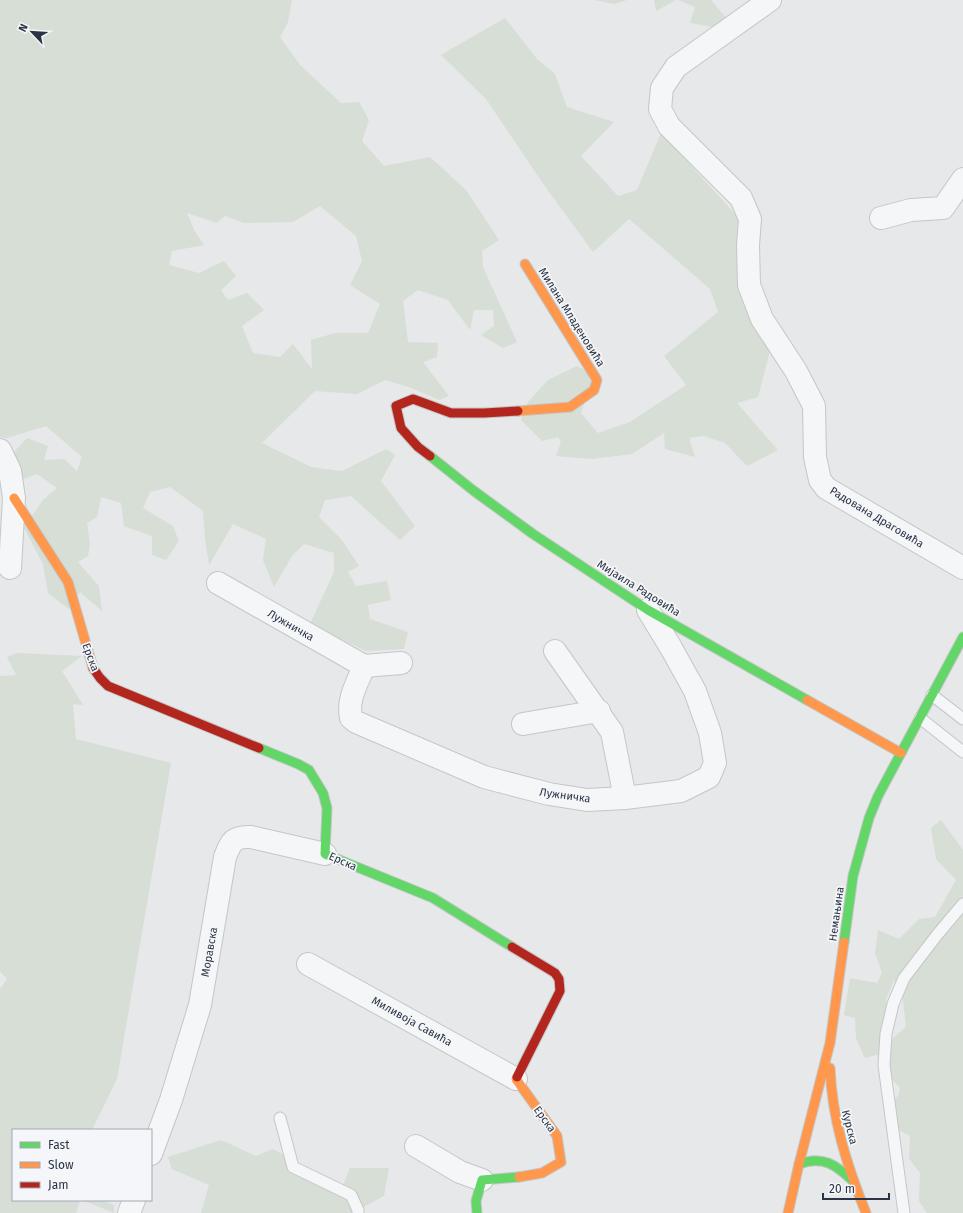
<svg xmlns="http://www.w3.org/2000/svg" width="963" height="1213" viewBox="0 0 963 1213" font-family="'Fira Sans',sans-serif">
  <rect width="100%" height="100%" fill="#e6e8ea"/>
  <g fill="#d6ded6" fill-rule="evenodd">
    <path d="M 0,0 L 292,0 L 288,22 L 280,37 L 300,65 L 341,103 L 359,102 L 369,120 L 362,141 L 384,166 L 430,157 L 466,190 L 499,240 L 482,251 L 483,267 L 517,342 L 503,348 L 481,335 L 494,326 L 493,310 L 474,310 L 470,330 L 448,300 L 418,290 L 403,301 L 408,342 L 438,343 L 437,357 L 423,362 L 449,396 L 439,400 L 409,387 L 385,380 L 357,394 L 315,391 L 262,443 L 311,467 L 342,471 L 386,449 L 395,455 L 381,481 L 415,526 L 400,540 L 351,496 L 325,500 L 319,517 L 342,540 L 359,566 L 348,572 L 356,586 L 387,581 L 391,600 L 368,605 L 370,619 L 408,632 L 404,649 L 366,651 L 310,624 L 334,572 L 334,553 L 304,544 L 292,556 L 274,587 L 263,560 L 266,539 L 233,524 L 209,565 L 205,539 L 203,511 L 170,487 L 150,492 L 143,508 L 173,526 L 179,541 L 166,560 L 152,555 L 152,536 L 124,526 L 121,503 L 101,497 L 97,517 L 87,523 L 90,544 L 88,556 L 78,562 L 99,586 L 102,611 L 80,592 L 69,609 L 48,593 L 43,564 L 24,528 L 43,500 L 57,488 L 37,474 L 18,481 L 12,454 L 27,438 L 48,446 L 44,460 L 64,459 L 77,471 L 82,457 L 46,426 L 7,438 L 0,437 ZM 320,206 L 356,236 L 362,261 L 350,285 L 380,304 L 368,333 L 335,333 L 311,340 L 312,369 L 293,344 L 280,357 L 253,353 L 242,326 L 264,310 L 247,293 L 228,300 L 221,290 L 236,276 L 224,261 L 199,273 L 169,265 L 172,251 L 204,245 L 194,230 L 187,213 L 217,223 L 225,216 L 244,223 L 293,222 Z"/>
    <polygon points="595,0 627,0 614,4"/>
    <polygon points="654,0 676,0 656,11"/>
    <polygon points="678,0 711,0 727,19 718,28 690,23 695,7"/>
    <polygon points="505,18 537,59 555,74 567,107 614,122 581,156 618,196 637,190 661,133 739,218 770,351 758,397 737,403 778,450 747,466 725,443 704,436 689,438 695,457 665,449 664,433 632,454 592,459 556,456 561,442 558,437 542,441 521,420 528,402 548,380 577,366 593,375 581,413 598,433 630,422 686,385 664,356 718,312 710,289 629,219 593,252 544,185 486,99 441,55"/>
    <polygon points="17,653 82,656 62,671 83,705 73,704 76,739 171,763 117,1079 92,1130 13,1130 13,1200 80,1200 76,1213 0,1213 0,989 7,979 0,971 0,676 16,675 7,657"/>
    <path d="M 941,820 L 963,850 L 963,1213 L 927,1213 L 919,1201 L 920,1173 L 909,1159 L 910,1136 L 894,1128 L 885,1108 L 898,1096 L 900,1088 L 885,1072 L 889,1052 L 865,1058 L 856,1038 L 855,1018 L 844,1015 L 850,978 L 877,983 L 882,973 L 875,953 L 878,930 L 899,939 L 919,919 L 935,917 L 956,880 L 936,859 L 931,828 ZM 894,980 L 902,992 L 906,1027 L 893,1038 L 890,1050 L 886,999 Z"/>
    <polygon points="221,1140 256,1156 273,1149 342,1188 350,1168 389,1168 384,1196 352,1213 201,1213 209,1185 172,1169 168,1157"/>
    <polygon points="82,1200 101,1200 114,1205 114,1213"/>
  </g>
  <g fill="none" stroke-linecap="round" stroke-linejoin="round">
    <defs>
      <g id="lane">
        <polyline points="932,695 963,719"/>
        <polyline points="920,718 963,752"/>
        <polyline points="280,1118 293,1167 351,1195 358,1210 358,1213"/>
        <polyline points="904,1213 884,1065 886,1034 893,1004 904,978 937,935 963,904"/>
      </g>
      <g id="street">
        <polyline points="770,0 676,67 662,88 660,109 669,126 741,198 750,219 748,245 749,285 762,319 796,371 814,406 815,457 820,480 826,488 963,568"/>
        <polyline points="881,218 911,210 943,208 963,179"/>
        <polyline points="0,450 10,471 14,498 10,568"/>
        <path d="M 218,583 L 364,666 C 357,684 347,699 351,718 L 356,722 L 484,777 L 549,794 L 587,800 L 625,798 L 681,791 L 709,777 L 715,763 L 710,733 L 695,691 L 670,646 L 648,610"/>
        <polyline points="555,651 612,732 625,798"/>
        <polyline points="364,666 401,663"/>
        <polyline points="523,724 599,711"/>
        <polyline points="308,964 516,1079"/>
        <polyline points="416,1146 460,1172 482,1180"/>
        <path d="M 151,1154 L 171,1100 L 200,1005 L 225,857 C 231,842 233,836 251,837 L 325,854"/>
        <polyline points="129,1213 134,1200"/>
      </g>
      <g id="fast">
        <polyline points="430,456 474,491 533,534 648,610 807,700"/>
        <polyline points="259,748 298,764 309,770 323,793 327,808 325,854 433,898 512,947"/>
        <polyline points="844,942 853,876 869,818 878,796 963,637"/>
        <path d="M 799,1164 C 823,1155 836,1165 853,1181"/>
        <polyline points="477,1213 476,1201 482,1180 519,1177"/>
      </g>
      <g id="slow">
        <polyline points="518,411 570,407 594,390 597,380 525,264"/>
        <polyline points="14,498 68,582 93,668"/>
        <polyline points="807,700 901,753"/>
        <path d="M 830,1068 C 832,1119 847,1166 866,1213"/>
        <polyline points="517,1077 516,1079 557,1136 561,1162 542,1173 519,1177"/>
        <polyline points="788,1213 799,1164 830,1043 844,942"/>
      </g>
      <g id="jam">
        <polyline points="430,456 418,447 401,428 396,406 413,399 451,413 484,413 518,411"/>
        <polyline points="93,668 100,678 108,686 259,748"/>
        <polyline points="512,947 555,973 559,979 560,991 517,1077"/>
      </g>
    </defs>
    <use href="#lane" stroke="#c4c6c8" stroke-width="13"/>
    <use href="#street" stroke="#c4c6c8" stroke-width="24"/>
    <use href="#fast" stroke="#c4c6c8" stroke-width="11"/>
    <use href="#slow" stroke="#c4c6c8" stroke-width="11"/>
    <use href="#jam" stroke="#c4c6c8" stroke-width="11"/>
    <use href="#lane" stroke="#f5f6f7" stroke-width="11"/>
    <use href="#street" stroke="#f5f6f7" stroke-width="22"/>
    <use href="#fast" stroke="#63d668" stroke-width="9"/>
    <use href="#slow" stroke="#ff974d" stroke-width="9"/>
    <use href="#jam" stroke="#b3261e" stroke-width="9"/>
  </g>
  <g text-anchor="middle" stroke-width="3.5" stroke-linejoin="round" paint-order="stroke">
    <g font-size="11" fill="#2b3445" stroke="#f4f6f9">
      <text transform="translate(572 317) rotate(58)" y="4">Милана Младеновића</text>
      <text transform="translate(877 517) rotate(31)" y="4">Радована Драговића</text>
      <text transform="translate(639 588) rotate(32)" y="4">Мијаила Радовића</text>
      <text transform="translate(291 625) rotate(30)" y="4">Лужничка</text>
      <text transform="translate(91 657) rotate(70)" y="4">Ерска</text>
      <text transform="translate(565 795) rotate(8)" y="4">Лужничка</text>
      <text transform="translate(343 861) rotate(24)" y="4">Ерска</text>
      <text transform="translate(836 914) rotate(-82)" y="4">Немањина</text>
      <text transform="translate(209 952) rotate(-80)" y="4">Моравска</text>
      <text transform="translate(412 1021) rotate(29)" y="4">Миливоја Савића</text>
      <text transform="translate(545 1119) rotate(54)" y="4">Ерска</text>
      <text transform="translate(850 1127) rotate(76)" y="4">Курска</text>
    </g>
  </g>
  <rect x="12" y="1129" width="140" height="72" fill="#f4f6f9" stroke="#a4a8b1"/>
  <rect x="20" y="1142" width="20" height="6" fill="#63d668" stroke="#a4a8b1"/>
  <text x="48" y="1149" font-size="12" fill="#2b3445">Fast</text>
  <rect x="20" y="1162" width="20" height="6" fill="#ff974d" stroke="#a4a8b1"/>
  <text x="48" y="1169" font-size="12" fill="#2b3445">Slow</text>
  <rect x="20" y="1182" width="20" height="6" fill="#b3261e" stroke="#a4a8b1"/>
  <text x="48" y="1189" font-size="12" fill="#2b3445">Jam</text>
  <g transform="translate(32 32) rotate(295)" stroke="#f4f6f9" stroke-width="3" paint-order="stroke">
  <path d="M0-3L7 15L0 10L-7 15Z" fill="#2b3445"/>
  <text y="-6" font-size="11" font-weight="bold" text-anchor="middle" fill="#2b3445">N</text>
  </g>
  <path d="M823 1193v6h66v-6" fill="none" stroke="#2b3445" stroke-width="2"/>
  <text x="829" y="1193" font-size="12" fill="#2b3445" stroke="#f4f6f9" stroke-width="3" paint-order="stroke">20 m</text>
</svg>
